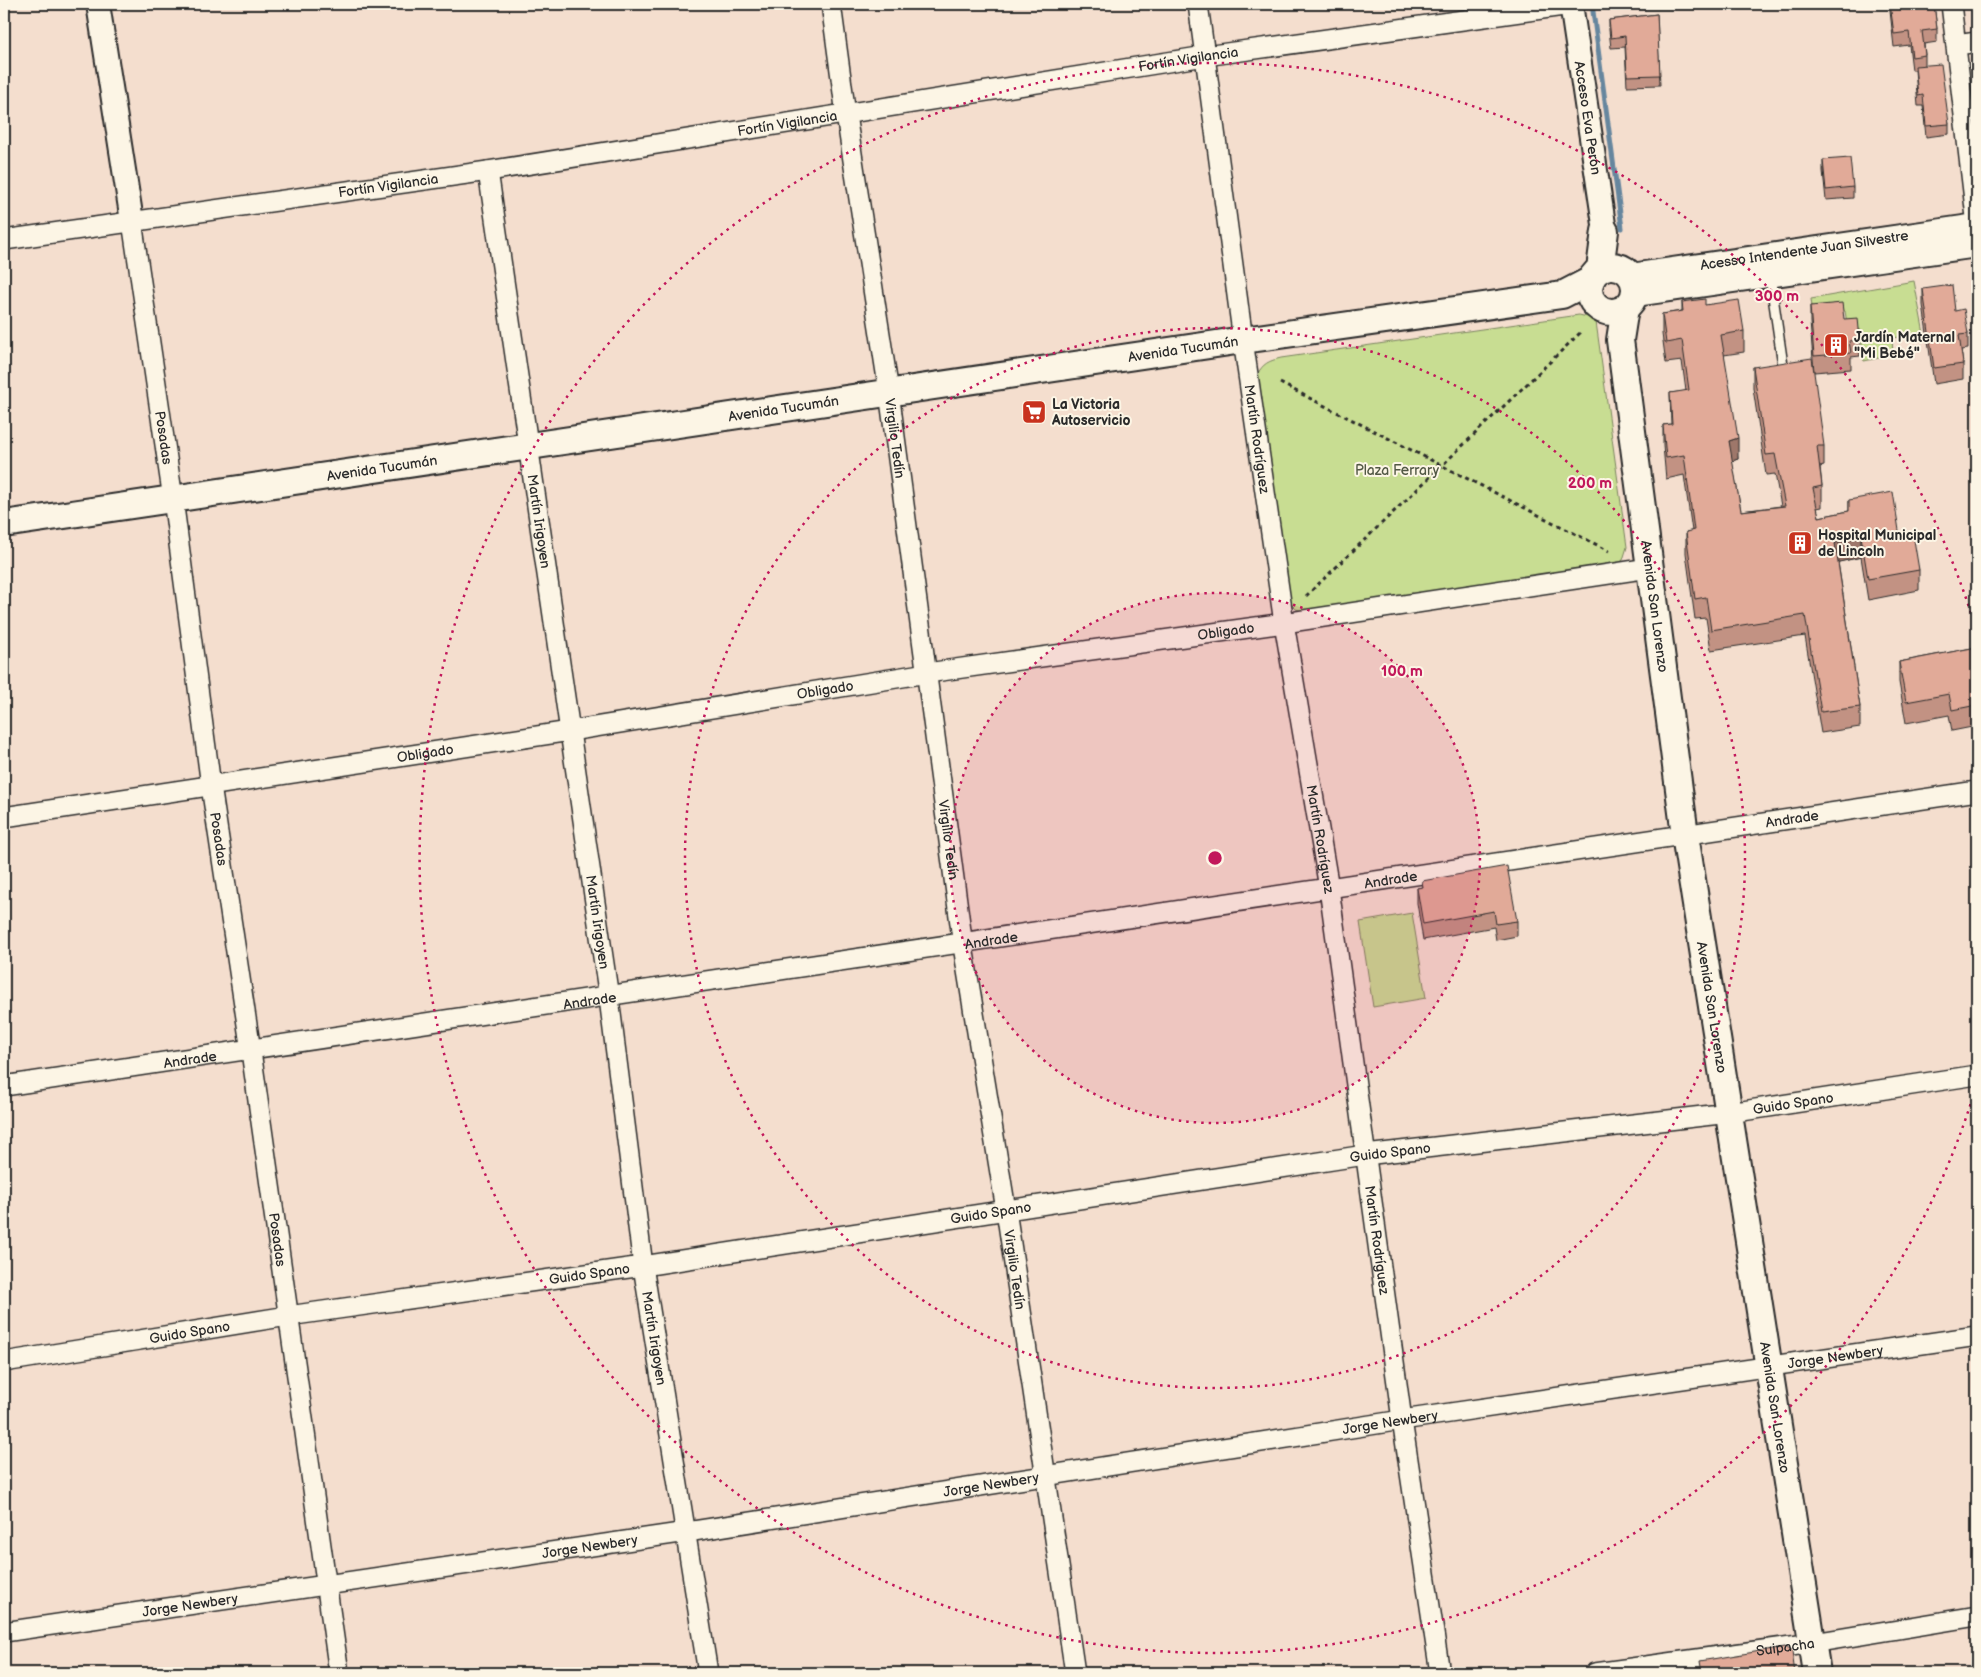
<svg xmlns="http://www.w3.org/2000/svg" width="1981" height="1677" viewBox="0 0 1981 1677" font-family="'Balsamiq Sans',sans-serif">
  <rect width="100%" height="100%" fill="#f4dece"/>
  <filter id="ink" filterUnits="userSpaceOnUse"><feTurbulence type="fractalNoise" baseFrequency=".02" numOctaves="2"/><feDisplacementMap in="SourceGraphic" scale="10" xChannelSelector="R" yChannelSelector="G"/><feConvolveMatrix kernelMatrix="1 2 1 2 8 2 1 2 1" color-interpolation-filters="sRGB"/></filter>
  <g filter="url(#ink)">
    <g fill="#c8dd92" stroke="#7a845e">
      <polygon points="1914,281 1924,334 1892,338 1893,355 1864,361 1860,329 1848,330 1845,311 1813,315 1811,299"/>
      <path d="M 1579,315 L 1592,318 L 1596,322 L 1627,547 L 1623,560 L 1618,564 L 1303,611 L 1296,609 L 1291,604 L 1257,375 C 1263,363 1269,361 1281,358 Z"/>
      <polygon points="1412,913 1426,998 1373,1007 1360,922"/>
    </g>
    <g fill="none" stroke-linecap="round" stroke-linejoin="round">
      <polyline stroke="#66869e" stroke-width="5" points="1592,4 1622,228"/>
      <defs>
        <polyline id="service" points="1770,276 1784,372"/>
        <g id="minor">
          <path id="s1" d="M 831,4 L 846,115 L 889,392 L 963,946 L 1006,1210 L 1075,1673"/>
          <path id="s2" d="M 1198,4 L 1243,340 L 1284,623 L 1329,888 L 1402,1420 L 1440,1673"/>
          <polyline points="1951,4 1977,226"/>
          <polyline points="1957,45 1977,42"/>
          <path id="s3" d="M 488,171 L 609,998 L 643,1266 L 708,1673"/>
          <path id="s4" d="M 132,221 L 173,499 L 211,786 L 251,1051 L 339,1673"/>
          <path id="s5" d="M 4,240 L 488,171 L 1205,56 L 1571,5"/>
          <path id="s6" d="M 4,817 L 570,731 L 927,673 L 1284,623 L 1649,568"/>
          <path id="s7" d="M 4,1086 C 662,993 1319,889 1977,791"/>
          <path id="s8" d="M 4,1362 L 288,1316 L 643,1266 L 1365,1155 L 1729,1113 L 1977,1075"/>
          <path id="s9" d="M 4,1632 L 687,1532 L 1402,1420 L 1977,1336"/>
          <path id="s10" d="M 1595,1673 L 1813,1643 L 1977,1616"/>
        </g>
        <g id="tertiary">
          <polyline points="98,4 132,221"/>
          <path id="s11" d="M 1571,4 L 1605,231"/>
          <path id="s12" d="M 1631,275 L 1977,225"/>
          <polyline points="1635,295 1977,246"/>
        </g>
        <g id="secondary">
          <circle cx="1612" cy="289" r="23"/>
          <polyline points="1600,269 1605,231"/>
          <path id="s13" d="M 1625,308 L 1620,340 L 1685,835 L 1817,1673"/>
          <path id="s14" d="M 4,524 L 1243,340 L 1562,295 L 1591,280"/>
        </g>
      </defs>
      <use href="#service" stroke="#2b2b2b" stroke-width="12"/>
      <use href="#minor" stroke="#2b2b2b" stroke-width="22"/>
      <use href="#tertiary" stroke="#2b2b2b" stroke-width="26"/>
      <use href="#secondary" stroke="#2b2b2b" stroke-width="30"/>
      <g stroke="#2b2b2b" stroke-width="3" stroke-dasharray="4 4" stroke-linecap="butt">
        <polyline points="1280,383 1609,551"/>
        <polyline points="1306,596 1580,333"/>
      </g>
      <use href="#service" stroke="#fcf5e5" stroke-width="9"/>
      <use href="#minor" stroke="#fcf5e5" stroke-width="19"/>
      <use href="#tertiary" stroke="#fcf5e5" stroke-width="22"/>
      <use href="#secondary" stroke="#fcf5e5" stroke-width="26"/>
    </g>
    <g fill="#c29283" stroke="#2b2b2b">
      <polygon points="1890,4 1934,4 1937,29 1937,42 1924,44 1925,55 1925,65 1949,124 1949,134 1926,137 1923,106 1918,106 1915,70 1912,70 1909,45 1894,47 1890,11"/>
      <polygon points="1657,14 1660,85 1627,86 1625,47 1611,48 1609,30 1609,20"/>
      <polygon points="1823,160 1853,187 1853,198 1826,200 1823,171"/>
      <polygon points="1923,289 1955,311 1968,334 1968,349 1961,350 1963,364 1963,379 1934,384 1923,305"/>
      <polygon points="1682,302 1705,305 1744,331 1744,352 1724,355 1738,459 1732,461 1741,511 1781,506 1775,474 1766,475 1753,388 1753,367 1824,446 1824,466 1820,467 1822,486 1822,507 1817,508 1819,517 1849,511 1849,500 1900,537 1919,570 1919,590 1868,600 1861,557 1838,562 1860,707 1860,727 1821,733 1805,636 1711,650 1706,618 1695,619 1686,553 1686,532 1692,531 1684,475 1666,479 1663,446 1663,425 1671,424 1670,393 1686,391 1682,361 1666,363 1662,334 1662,314 1682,311"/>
      <polygon points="1810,306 1844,319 1860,340 1860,356 1851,357 1851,369 1814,372 1810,322"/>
      <polygon points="1977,647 1977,726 1952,731 1949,715 1906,723 1899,682 1899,662"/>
      <polygon points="1422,881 1517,921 1517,936 1496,940 1494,927 1423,940 1417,903 1417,888 1422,887"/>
    </g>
    <g fill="#9e776a" stroke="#2b2b2b">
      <polygon points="1738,438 1738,459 1729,462 1729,441"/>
      <polygon points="1861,536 1861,557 1835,563 1835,543"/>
    </g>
    <g fill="#e1aa98" stroke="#2b2b2b">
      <polygon points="1890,4 1934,4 1937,29 1922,31 1925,55 1912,57 1909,32 1894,34"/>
      <polygon points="1657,14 1660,75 1627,76 1625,36 1611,38 1609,20"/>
      <polygon points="1941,64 1949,124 1926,126 1923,95 1918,96 1915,66"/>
      <polygon points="1850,158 1853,187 1826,190 1823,160"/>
      <polygon points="1952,285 1955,311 1964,309 1968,334 1959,335 1963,364 1934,368 1923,289"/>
      <polygon points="1705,299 1705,305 1739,300 1744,331 1721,335 1738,438 1729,441 1741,511 1785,506 1775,454 1766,455 1753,367 1812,358 1824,446 1817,446 1822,486 1813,488 1819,517 1849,511 1849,500 1893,492 1900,537 1913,534 1919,570 1868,579 1861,536 1835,543 1860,707 1821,712 1805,615 1711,630 1706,597 1695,599 1686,532 1694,530 1684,455 1666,458 1663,425 1672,424 1670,393 1689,390 1682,340 1666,343 1662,314 1683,311 1682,302"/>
      <polygon points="1842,303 1844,319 1858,318 1860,340 1849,341 1851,353 1814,356 1810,306"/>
      <polygon points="1977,647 1977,705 1952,710 1949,694 1906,702 1899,662"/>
      <polygon points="1507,866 1517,921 1496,924 1494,911 1423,924 1417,888 1423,887 1422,881"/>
      <polygon points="1785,1647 1792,1652 1795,1673 1702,1673 1700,1661"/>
    </g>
  </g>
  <circle cx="1215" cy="858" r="265" fill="#c2185b" fill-opacity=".12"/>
  <g fill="none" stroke="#c2185b" stroke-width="2.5" stroke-dasharray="2.5 5">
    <circle cx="1215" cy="858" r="265"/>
    <circle cx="1215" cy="858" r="530"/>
    <path d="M1975 1090A795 795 0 1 1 1975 626"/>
  </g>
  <defs>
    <symbol id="building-square" viewBox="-11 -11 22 22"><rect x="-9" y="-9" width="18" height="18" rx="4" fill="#c8321e" stroke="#fcf5e5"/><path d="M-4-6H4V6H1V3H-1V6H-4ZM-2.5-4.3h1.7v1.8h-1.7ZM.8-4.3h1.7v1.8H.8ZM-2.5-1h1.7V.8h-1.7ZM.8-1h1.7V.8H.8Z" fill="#fff"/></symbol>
    <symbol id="supermarket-square" viewBox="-11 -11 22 22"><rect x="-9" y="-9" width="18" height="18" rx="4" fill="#c8321e" stroke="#fcf5e5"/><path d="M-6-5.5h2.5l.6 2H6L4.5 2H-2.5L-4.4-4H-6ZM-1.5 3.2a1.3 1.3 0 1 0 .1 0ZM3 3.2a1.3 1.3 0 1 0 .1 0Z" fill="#fff"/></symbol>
  </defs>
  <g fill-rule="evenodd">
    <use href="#building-square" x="1822" y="331" width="28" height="28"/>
    <use href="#supermarket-square" x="1020" y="398" width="28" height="28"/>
    <use href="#building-square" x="1786" y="529" width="28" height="28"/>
  </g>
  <g text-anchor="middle" stroke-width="4" stroke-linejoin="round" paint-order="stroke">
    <g font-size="14" fill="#2b2b2b" stroke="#fcf5e5">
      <text dy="5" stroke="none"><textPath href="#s5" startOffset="1198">Fortín Vigilancia</textPath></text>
      <text dy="5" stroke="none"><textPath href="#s11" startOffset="115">Acceso Eva Perón</textPath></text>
      <text dy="5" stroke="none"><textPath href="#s5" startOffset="792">Fortín Vigilancia</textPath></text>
      <text dy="5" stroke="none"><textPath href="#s5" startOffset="388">Fortín Vigilancia</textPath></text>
      <text dy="5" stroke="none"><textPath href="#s12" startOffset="175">Acesso Intendente Juan Silvestre</textPath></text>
      <text dy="5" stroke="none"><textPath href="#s14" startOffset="1192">Avenida Tucumán</textPath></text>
      <text dy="5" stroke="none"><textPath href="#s14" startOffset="788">Avenida Tucumán</textPath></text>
      <text dy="5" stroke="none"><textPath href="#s4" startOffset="219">Posadas</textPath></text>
      <text dy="5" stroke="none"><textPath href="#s1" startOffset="439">Virgilio Tedín</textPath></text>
      <text dy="5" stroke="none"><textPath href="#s2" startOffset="439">Martín Rodríguez</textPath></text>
      <text dy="5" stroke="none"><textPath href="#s14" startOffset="382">Avenida Tucumán</textPath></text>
      <text dy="5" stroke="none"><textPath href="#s3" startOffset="354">Martín Irigoyen</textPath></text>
      <text dy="5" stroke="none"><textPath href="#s13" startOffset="301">Avenida San Lorenzo</textPath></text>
      <text dy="5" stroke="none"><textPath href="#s6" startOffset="1236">Obligado</textPath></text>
      <text dy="5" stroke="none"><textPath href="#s6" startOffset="831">Obligado</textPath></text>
      <text dy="5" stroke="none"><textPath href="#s6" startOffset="426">Obligado</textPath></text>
      <text dy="5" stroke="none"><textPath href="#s7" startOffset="1808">Andrade</textPath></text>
      <text dy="5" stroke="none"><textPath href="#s4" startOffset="624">Posadas</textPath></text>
      <text dy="5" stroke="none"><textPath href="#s2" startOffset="844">Martín Rodríguez</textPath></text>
      <text dy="5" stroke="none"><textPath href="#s1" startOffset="844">Virgilio Tedín</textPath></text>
      <text dy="5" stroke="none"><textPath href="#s7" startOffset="1402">Andrade</textPath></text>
      <text dy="5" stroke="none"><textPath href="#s3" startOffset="759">Martín Irigoyen</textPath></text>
      <text dy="5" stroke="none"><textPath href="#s7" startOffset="998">Andrade</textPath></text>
      <text dy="5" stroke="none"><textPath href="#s7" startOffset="592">Andrade</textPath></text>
      <text dy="5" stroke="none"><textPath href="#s13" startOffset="706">Avenida San Lorenzo</textPath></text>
      <text dy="5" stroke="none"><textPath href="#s7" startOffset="188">Andrade</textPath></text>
      <text dy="5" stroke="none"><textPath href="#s8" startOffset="1808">Guido Spano</textPath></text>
      <text dy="5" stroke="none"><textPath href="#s8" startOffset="1402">Guido Spano</textPath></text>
      <text dy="5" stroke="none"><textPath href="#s8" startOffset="998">Guido Spano</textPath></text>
      <text dy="5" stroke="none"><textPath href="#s4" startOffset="1029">Posadas</textPath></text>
      <text dy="5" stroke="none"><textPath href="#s2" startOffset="1249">Martín Rodríguez</textPath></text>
      <text dy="5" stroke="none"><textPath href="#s1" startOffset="1279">Virgilio Tedín</textPath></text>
      <text dy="5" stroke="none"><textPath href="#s8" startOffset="592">Guido Spano</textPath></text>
      <text dy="5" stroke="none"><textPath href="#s8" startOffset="188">Guido Spano</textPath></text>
      <text dy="5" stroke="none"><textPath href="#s3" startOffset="1179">Martín Irigoyen</textPath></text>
      <text dy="5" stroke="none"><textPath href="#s9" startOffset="1852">Jorge Newbery</textPath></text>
      <text dy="5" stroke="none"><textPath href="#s13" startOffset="1111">Avenida San Lorenzo</textPath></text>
      <text dy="5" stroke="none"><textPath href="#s9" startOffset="1402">Jorge Newbery</textPath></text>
      <text dy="5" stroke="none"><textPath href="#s9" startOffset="998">Jorge Newbery</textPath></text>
      <text dy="5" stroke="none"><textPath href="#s9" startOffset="592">Jorge Newbery</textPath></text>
      <text dy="5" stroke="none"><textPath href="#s9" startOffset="188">Jorge Newbery</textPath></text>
      <text dy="5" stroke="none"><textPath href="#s10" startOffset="192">Suipacha</textPath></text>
    </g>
    <g font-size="14" font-weight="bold" fill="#2b2b2b" stroke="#fcf5e5" text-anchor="start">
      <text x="1854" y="342">Jardín Maternal<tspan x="1854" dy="16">"Mi Bebé"</tspan></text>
      <text x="1052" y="409">La Victoria<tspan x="1052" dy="16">Autoservicio</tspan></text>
      <text x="1818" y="540">Hospital Municipal<tspan x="1818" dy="16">de Lincoln</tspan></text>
    </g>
    <g font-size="14" fill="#525845" stroke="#fcf5e5">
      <text x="1397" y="475">Plaza Ferrary</text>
    </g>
  </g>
  <circle cx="1215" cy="858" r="8" fill="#c2185b" stroke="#fcf5e5" stroke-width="2.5"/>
  <g font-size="15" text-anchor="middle" font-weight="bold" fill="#c2185b" stroke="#fcf5e5" stroke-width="4" stroke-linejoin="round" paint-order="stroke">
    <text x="1777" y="301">300 m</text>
    <text x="1590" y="488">200 m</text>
    <text x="1402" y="676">100 m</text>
  </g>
  <rect width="1981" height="1677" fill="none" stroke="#fcf5e5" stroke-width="20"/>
  <rect x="10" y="10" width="1961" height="1657" fill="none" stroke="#2b2b2b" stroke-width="2" filter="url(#ink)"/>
</svg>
